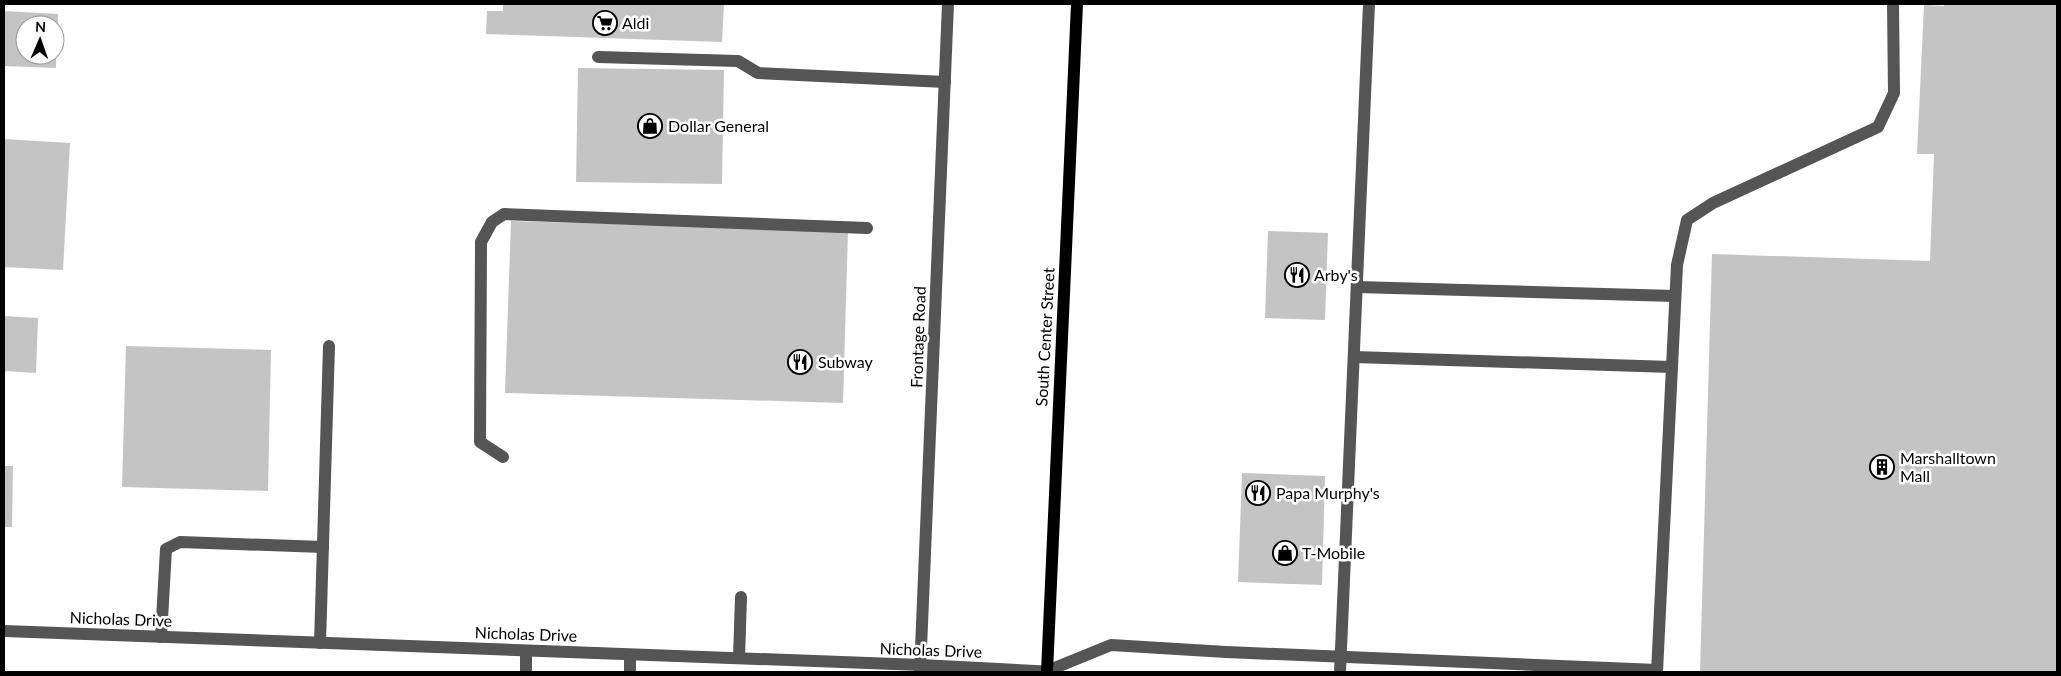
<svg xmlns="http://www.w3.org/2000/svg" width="2061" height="676" viewBox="0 0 2061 676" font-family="Lato,sans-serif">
  <rect width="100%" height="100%" fill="#fff"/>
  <g fill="#c4c4c4">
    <polygon points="503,4 724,4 722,42 486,34 487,11 503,11"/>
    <polygon points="1945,4 2057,4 2057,672 1700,672 1712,254 1930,261 1934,154 1917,154 1924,5 1944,6"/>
    <polygon points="4,11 58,14 57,48 55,48 55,25 25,25 25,55 56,55 56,68 4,66"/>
    <polygon points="578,68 724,70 722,184 576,182"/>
    <polygon points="4,139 70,143 63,270 4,267"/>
    <polygon points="511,221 848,231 843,403 505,393"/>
    <polygon points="1268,231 1328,233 1325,320 1265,318"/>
    <polygon points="4,316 38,318 36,373 4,371"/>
    <polygon points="126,346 271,350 268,491 122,487"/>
    <polygon points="4,466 13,466 12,527 4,527"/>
    <polygon points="1242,473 1325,476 1322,585 1238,582"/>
  </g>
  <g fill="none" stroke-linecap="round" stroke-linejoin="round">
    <g stroke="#555" stroke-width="12">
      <polyline points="598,57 738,61 758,73 945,82"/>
      <polyline points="1357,287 1675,296"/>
      <polyline points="1354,357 1671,367"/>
      <polyline points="503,457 480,442 481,242 492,222 504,214 867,228"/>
      <polyline points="4,631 921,665 1054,672"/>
      <polyline points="161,637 166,549 180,542 323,547"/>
      <polyline points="320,643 329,346"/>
      <polyline points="526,651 526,672"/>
      <polyline points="739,658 741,597"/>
      <polyline points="1047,671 1111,645 1226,652 1657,670"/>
      <polyline points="630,672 630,655"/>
      <polyline points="920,672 948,4"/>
      <polyline points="1340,672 1369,4"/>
      <polyline points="1657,672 1677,265 1687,220 1713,203 1878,127 1894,93 1893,4"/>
    </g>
    <polyline stroke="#000" stroke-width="12" points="1047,672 1077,4"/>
  </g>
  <defs>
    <symbol id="supermarket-ring" viewBox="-11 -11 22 22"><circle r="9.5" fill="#fff" stroke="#000" stroke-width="1.5"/><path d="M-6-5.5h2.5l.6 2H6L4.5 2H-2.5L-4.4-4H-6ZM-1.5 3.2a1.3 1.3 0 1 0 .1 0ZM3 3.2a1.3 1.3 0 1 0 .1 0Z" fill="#000"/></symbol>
    <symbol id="shop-ring" viewBox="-11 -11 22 22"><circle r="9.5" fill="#fff" stroke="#000" stroke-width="1.5"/><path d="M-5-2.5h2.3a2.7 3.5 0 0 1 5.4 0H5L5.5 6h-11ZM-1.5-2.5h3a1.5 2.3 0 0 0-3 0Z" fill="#000"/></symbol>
    <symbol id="restaurant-ring" viewBox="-11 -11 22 22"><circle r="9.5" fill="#fff" stroke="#000" stroke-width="1.5"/><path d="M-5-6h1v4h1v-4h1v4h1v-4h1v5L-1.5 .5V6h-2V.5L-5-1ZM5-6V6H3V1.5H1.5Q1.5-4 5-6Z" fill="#000"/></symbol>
    <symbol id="building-ring" viewBox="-11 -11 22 22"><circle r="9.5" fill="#fff" stroke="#000" stroke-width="1.5"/><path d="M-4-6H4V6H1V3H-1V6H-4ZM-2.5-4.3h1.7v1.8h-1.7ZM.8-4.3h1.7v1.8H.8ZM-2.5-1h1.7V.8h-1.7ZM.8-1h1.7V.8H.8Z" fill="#000"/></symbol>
  </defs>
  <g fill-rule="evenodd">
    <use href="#supermarket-ring" x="591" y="9" width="28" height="28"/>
    <use href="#shop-ring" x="636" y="112" width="28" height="28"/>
    <use href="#restaurant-ring" x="1283" y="261" width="28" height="28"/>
    <use href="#restaurant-ring" x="786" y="348" width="28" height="28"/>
    <use href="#building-ring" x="1868" y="453" width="28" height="28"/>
    <use href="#restaurant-ring" x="1244" y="479" width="28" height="28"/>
    <use href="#shop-ring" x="1271" y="539" width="28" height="28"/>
  </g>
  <g text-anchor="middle" stroke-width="5" stroke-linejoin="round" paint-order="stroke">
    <g font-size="16" fill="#000" stroke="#fff" text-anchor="start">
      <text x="622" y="29">Aldi</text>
      <text x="668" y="132">Dollar General</text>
      <text x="1314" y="281">Arby's</text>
      <text x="818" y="368">Subway</text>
      <text x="1900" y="464">Marshalltown<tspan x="1900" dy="18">Mall</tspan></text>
      <text x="1276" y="499">Papa Murphy's</text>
      <text x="1302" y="559">T-Mobile</text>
    </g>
    <g font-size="16" fill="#000" stroke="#fff">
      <text transform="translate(918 337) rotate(-88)" y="6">Frontage Road</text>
      <text transform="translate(1045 337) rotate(-87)" y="6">South Center Street</text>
      <text transform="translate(121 619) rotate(2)" y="6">Nicholas Drive</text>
      <text transform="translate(526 634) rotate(2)" y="6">Nicholas Drive</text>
      <text transform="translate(931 650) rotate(2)" y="6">Nicholas Drive</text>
    </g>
  </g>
  <rect width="2061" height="676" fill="none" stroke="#000000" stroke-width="10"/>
  <g transform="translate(40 40) rotate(2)"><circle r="24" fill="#ffffff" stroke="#999999"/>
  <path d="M0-4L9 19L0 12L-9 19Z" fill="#000000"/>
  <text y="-8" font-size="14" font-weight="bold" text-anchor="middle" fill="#000000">N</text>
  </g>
</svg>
